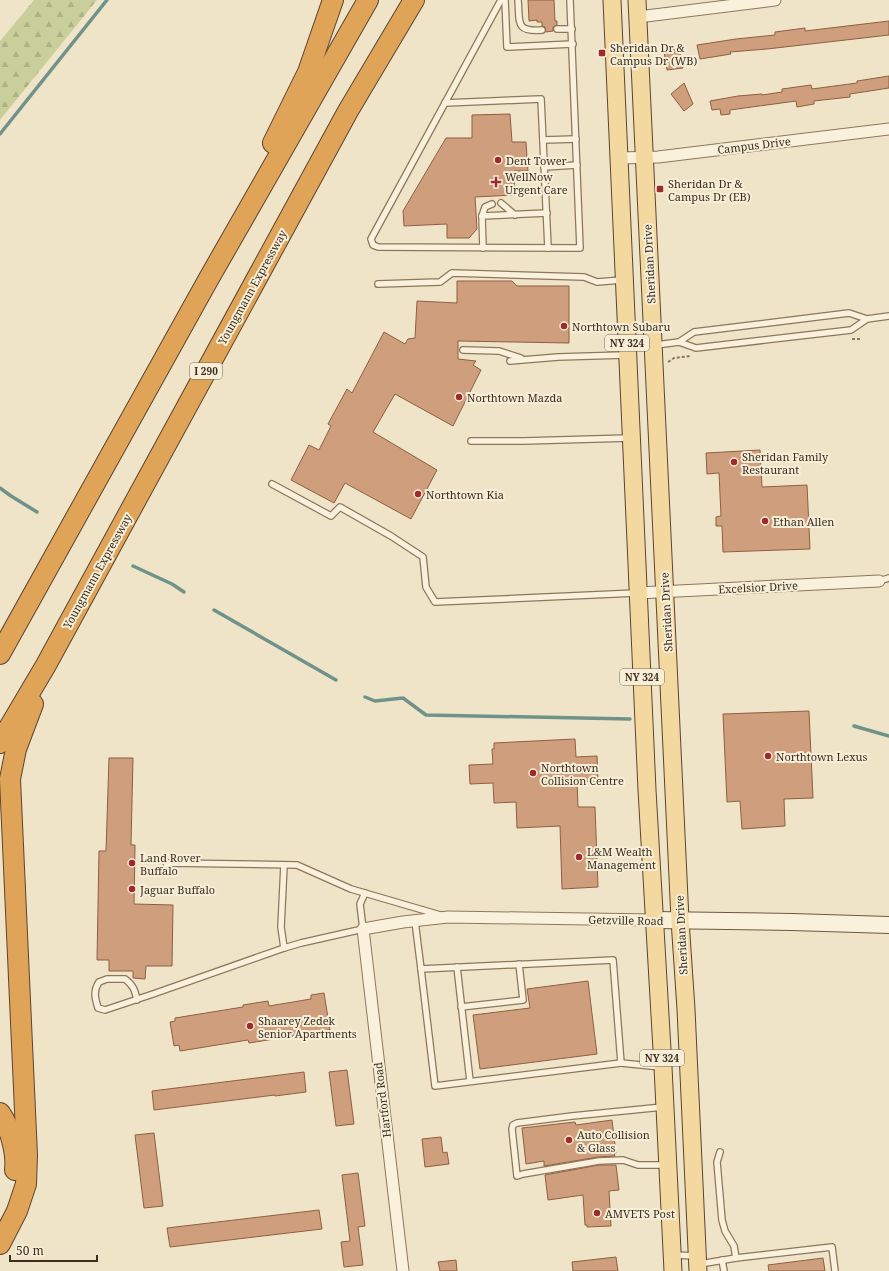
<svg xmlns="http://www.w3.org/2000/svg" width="889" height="1271" font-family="'Noto Serif',serif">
	<defs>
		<pattern id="forest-firs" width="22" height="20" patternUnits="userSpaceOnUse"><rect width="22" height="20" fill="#c9cf9b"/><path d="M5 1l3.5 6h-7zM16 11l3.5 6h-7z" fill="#aeb285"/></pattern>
	</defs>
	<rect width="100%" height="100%" fill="#f0e4c8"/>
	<!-- forest -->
	<path fill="url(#forest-firs)" d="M34 0H97L0 120V41Z"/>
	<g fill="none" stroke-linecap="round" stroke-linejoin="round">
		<!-- stream -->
		<g stroke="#6f938a" stroke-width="3.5">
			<path d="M0 134 107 0"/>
			<path d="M0 488 11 496 37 512"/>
			<path d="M133 566 172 584 184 592"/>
			<path d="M214 610 336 680"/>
			<path d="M365 697 375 701 403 698 426 715 630 719"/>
			<path d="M854 726 889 736"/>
		</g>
	</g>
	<!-- building -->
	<g fill="#cf9f7d" stroke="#8d5f41">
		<path d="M528 0H554L555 21H557V25L553 27V31L546 32 545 27 542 26V22H537V20L529 21Z"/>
		<path d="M889 21V35L767 49 730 52 731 54 700 59 697 45 736 39 775 35V32L805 28V31Z"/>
		<path d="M679 48 683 68 667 70 664 51Z"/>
		<path d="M889 76V88L850 94V97L814 101V104L797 107 796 101 730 110V114L721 115 720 109 712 110 710 101 738 96 762 94V95L782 92V89L811 85 812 89 857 83V81Z"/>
		<path d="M684 83 693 104 684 111 671 94Z"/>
		<path d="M510 114 512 142H526L528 171H514L515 195 475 197 477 229 469 238H447V224L404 226 403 211 446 138H472V115Z"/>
		<path d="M457 281H512L517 286H569V343L458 341V359L476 361 473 365 481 370 453 426 395 394 373 432 437 470 411 519 345 483 334 503 291 480 309 445 319 450 331 426 328 424 347 389 352 393 384 332 405 344 408 339 415 338 417 301 457 303Z"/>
		<path d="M760 450 762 487 807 485 810 549 723 552 722 526H716V517L721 516 719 473 707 474 706 453Z"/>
		<path d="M809 711 813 798 784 799 785 826 742 829 740 801 727 802 723 714Z"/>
		<path d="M575 739 576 757 597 756 598 781 577 782 578 807H595L598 887 562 889 560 826 517 828 516 802 494 803 493 783 470 784 469 765 493 764 492 749H494V743Z"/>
		<path d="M109 758H133L131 845H135L134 904 173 905 172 966H146L145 979 133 978V971H109V960H97L99 851H106Z"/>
		<path d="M588 981 597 1054 480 1069 473 1015 530 1008 527 989Z"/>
		<path d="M324 993 330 1030 299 1034V1035L249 1043 248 1040 180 1051 179 1045 174 1046 170 1022 175 1021V1018L243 1007V1005L268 1001 269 1006 311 999V995Z"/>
		<path d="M347 1070 354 1124 336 1126 329 1072Z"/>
		<path d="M304 1072 306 1092 275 1096V1095L154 1110 152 1091Z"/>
		<path d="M612 1120 616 1153H614L615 1156 598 1157 544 1166V1161L526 1164 522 1128 575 1122 576 1125Z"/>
		<path d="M154 1133 163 1206 144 1208 135 1135Z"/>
		<path d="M441 1137 443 1153 447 1152 449 1164 425 1167 422 1139Z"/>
		<path d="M599 1165H616L619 1190 609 1191 611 1226 587 1227V1225H585L583 1195 548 1200 545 1175Z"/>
		<path d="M358 1173 365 1226 358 1227 363 1265 344 1267 341 1242 350 1241 342 1175Z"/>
		<path d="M319 1210 322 1229 170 1247 167 1228Z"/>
		<path d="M616 1257 618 1271H573L572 1262Z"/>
		<path d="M823 1258 825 1271H769L768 1265Z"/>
		<path d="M456 1260 457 1271H440L438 1262Z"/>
	</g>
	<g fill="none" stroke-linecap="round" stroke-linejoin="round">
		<!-- lane casing -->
		<g stroke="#8d765c" stroke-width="8">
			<g id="lane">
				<path d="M501 0 371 239 373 245 378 247 580 248 570 0"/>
				<path d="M505 0 507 47 573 44"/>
				<path d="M518 0C520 23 515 32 542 30"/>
				<path d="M557 29H572"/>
				<path d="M445 103 541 99 548 248"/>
				<path d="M543 140 576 139"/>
				<path d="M544 167 577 165"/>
				<path d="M501 203 515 215"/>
				<path d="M482 216 485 207 492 204"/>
				<path d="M483 248 482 216 547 213"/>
				<path d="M378 284 440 282 452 273 584 277 597 282 622 280"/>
				<path d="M867 319 849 313 694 332 679 342 696 348 851 330 867 319 889 316"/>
				<path d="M656 345 679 342"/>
				<path d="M463 350 499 351 521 358"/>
				<path d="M510 361 558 357 625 355"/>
				<path d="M471 441H524L629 438"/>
				<path d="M272 484 331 516 340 507 391 536 423 557 426 587 435 602 636 593"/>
				<path d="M879 581 889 578"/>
				<path d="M165 873 167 863 297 865 351 889 440 915"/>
				<path d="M415 921 421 969 613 960 621 1063 661 1067"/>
				<path d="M284 948 281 927 284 865"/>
				<path d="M457 967 470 1081"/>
				<path d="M421 969 435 1086 621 1063"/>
				<path d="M137 1000C135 990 133 985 125 979H107L99 982C93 991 95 998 98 1008L105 1010 153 994 284 948 301 943 363 929 360 904 365 893"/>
				<path d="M461 1007 523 1000 519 964"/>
				<path d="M663 1107 572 1116 517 1123 513 1125 512 1129 517 1176 523 1174 599 1161 623 1160 638 1165H665"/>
				<path d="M720 1152 717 1162 722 1220 725 1231 734 1246 736 1258"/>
				<path d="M674 1255 696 1256"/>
				<path d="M722 1260 724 1271"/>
				<path d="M700 1264 736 1258 832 1247 835 1271"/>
			</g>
		</g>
		<!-- street casing -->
		<g stroke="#8d765c" stroke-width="13">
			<g id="street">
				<path d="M638 17 775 0"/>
				<path d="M619 158 658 157 889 129"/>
				<path d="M638 593 879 581"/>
				<path d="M403 1271 363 929 403 922 448 917 654 920"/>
			</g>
		</g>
		<!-- secondary casing -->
		<g stroke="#6f573f" stroke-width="18">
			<path id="secondary" d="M654 920 792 922 889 925"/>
		</g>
		<!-- primary casing -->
		<g stroke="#5b4430" stroke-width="19">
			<g id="primary">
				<path d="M612 0 647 790 663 1067 673 1271"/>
				<path d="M637 0 680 920 686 1009 698 1271"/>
			</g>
		</g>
		<!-- highway casing -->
		<g stroke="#5b4430" stroke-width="22">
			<g id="highway">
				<path d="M273 143 308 72 333 0"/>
				<path d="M0 654 208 280 368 0"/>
				<path d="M0 743 46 665 348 111 414 0"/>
				<path d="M0 1113C10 1127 17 1153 15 1170"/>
				<path d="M0 1244 17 1211 26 1184 27 1155 10 779 16 749 33 704"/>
			</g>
		</g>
		<!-- path -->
		<g stroke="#8d765c" stroke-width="2" stroke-dasharray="3 2" stroke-linecap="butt">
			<path d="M852 339H861"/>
			<path d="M668 362 674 358 690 356"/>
		</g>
		<!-- lane -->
		<use href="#lane" stroke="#faf1dc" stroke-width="5.5"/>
		<!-- street -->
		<use href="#street" stroke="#faf1dc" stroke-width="11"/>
		<!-- secondary -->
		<use href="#secondary" stroke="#faf1dc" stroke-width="16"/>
		<!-- primary -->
		<use href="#primary" stroke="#f3d9a0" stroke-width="17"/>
		<!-- highway -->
		<use href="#highway" stroke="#e0a458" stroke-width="20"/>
	</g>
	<!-- markers -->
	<g fill="#9e2a2b" stroke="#f7eed8" stroke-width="1.5">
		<rect x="598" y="49" width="8" height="8" rx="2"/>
		<circle cx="498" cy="160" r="4"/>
		<path d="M494 176h4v4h4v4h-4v4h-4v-4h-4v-4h4z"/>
		<rect x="656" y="185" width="8" height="8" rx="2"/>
		<circle cx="564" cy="326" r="4"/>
		<circle cx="459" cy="397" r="4"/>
		<circle cx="734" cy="462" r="4"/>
		<circle cx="418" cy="494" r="4"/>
		<circle cx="765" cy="521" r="4"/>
		<circle cx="768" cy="756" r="4"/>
		<circle cx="533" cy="773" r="4"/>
		<circle cx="579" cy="857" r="4"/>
		<circle cx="132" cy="863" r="4"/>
		<circle cx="132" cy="889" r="4"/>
		<circle cx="250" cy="1026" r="4"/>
		<circle cx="569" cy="1140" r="4"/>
		<circle cx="597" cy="1213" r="4"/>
	</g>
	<g text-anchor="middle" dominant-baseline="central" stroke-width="4" stroke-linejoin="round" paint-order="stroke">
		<!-- shield labels -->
		<g fill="#f7eed8" stroke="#756857" stroke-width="1">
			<rect x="605" y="335" width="44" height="16" rx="3"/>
			<rect x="190" y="363" width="32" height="16" rx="3"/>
			<rect x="620" y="669" width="44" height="16" rx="3"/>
			<rect x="640" y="1050" width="44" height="16" rx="3"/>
		</g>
		<g font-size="10" font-weight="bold" fill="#3d2e20">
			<text x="627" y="343">NY 324</text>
			<text x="206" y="371">I 290</text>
			<text x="642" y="677">NY 324</text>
			<text x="662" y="1058">NY 324</text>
		</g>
		<!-- poi labels -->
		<g font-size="11" fill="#3d2e20" stroke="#f7eed8" text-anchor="start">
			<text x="610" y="47">Sheridan Dr &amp;<tspan x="610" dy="13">Campus Dr (WB)</tspan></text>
			<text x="506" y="160">Dent Tower</text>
			<text x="505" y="176">WellNow<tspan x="505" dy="13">Urgent Care</tspan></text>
			<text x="668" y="183">Sheridan Dr &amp;<tspan x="668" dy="13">Campus Dr (EB)</tspan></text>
			<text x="572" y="326">Northtown Subaru</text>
			<text x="467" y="397">Northtown Mazda</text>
			<text x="742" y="456">Sheridan Family<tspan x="742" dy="13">Restaurant</tspan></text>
			<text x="426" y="494">Northtown Kia</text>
			<text x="773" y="521">Ethan Allen</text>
			<text x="776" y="756">Northtown Lexus</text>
			<text x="541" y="767">Northtown<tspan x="541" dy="13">Collision Centre</tspan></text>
			<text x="587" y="851">L&amp;M Wealth<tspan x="587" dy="13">Management</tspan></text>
			<text x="140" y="857">Land Rover<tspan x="140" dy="13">Buffalo</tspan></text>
			<text x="140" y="889">Jaguar Buffalo</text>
			<text x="258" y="1020">Shaarey Zedek<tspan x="258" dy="13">Senior Apartments</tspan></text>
			<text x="577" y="1134">Auto Collision<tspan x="577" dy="13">&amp; Glass</tspan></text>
			<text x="605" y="1213">AMVETS Post</text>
		</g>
		<!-- street labels -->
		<g font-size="11" fill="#3d2e20" stroke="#f7eed8">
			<text transform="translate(754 145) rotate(-7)">Campus Drive</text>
			<text transform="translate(649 264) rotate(-93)">Sheridan Drive</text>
			<text transform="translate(252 287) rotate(-61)">Youngmann Expressway</text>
			<text transform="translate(97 571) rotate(-61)">Youngmann Expressway</text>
			<text transform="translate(758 587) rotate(-3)">Excelsior Drive</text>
			<text transform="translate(666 612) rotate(-93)">Sheridan Drive</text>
			<text transform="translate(626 920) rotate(1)">Getzville Road</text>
			<text transform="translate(681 935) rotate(-93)">Sheridan Drive</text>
			<text transform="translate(382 1100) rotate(-97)">Hartford Road</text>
		</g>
	</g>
	<!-- scale -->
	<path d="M10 1255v6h87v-6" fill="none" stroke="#3d2e20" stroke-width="2"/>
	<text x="16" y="1255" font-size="12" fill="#3d2e20" stroke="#f7eed8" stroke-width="3" paint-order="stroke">50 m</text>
</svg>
